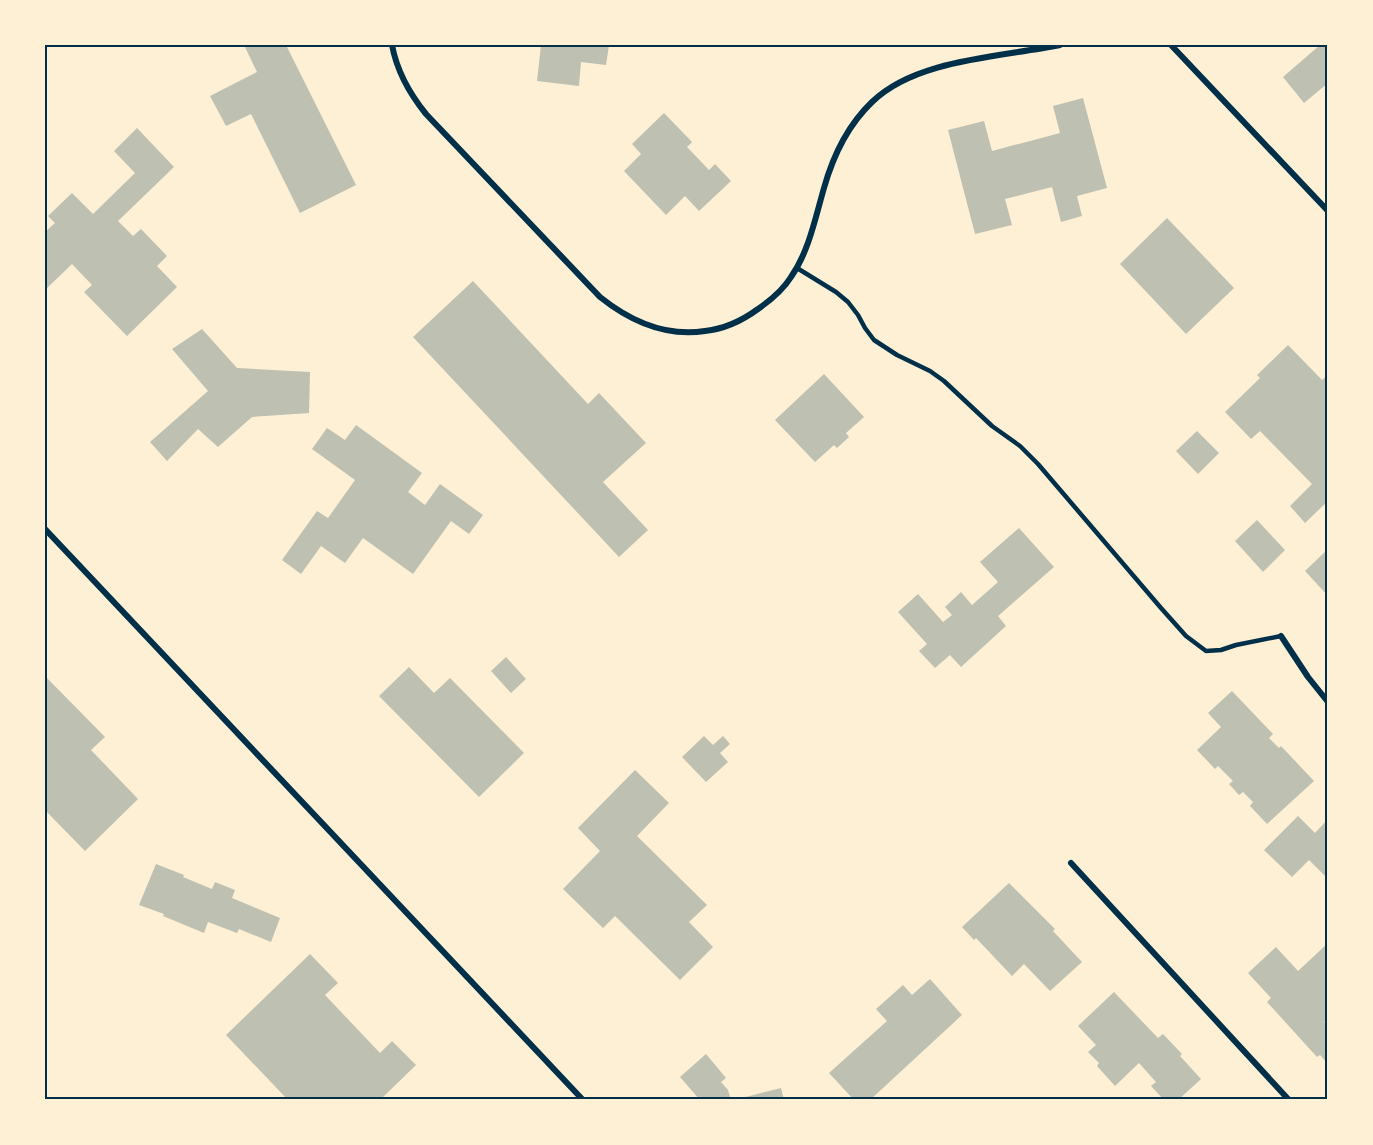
<svg xmlns="http://www.w3.org/2000/svg" width="1373" height="1145" font-family="'Roboto Condensed',sans-serif">
	<rect width="100%" height="100%" fill="#fdf0d5"/>
	<!-- building -->
	<g fill="#bec0b2">
		<path d="M244 45H286L356 185 300 213 251 114 226 126 210 96 257 72Z"/>
		<path d="M541 45H609L606 65 581 62 579 86 537 81Z"/>
		<path d="M1320 45H1328V83L1304 103 1283 77Z"/>
		<path d="M1083 98 1107 188 1077 196 1082 216 1061 222 1052 187 1005 199 1012 225 975 234 948 130 984 121 992 151 1060 133 1053 106Z"/>
		<path d="M664 113 692 142 687 147 709 170 715 164 731 181 699 211 685 196 666 215 624 171 641 154 632 144Z"/>
		<path d="M137 128 174 167 118 221 133 236 141 229 167 256 157 266 177 287 127 336 84 292 92 285 72 264 45 290V232L55 223 48 216 72 193 93 214 135 173 114 151Z"/>
		<path d="M1167 218 1234 288 1186 334 1120 264Z"/>
		<path d="M473 281 588 404 599 393 646 443 603 482 648 530 619 557 413 337Z"/>
		<path d="M202 329 237 368 310 372 309 413 252 417 218 447 198 429 167 461 150 442 208 391 172 349Z"/>
		<path d="M1288 345 1322 380 1328 375V501L1305 523 1290 506 1312 484 1260 431 1251 439 1225 412 1260 378 1257 375Z"/>
		<path d="M824 374 864 417 846 433 849 437 837 448 834 445 815 462 775 420Z"/>
		<path d="M356 425 422 473 408 492 425 505 440 484 483 515 469 534 451 521 413 574 363 538 345 563 321 546 301 574 282 560 317 511 328 518 355 480 312 449 327 428 345 440Z"/>
		<path d="M1197 431 1219 453 1198 474 1176 451Z"/>
		<path d="M1257 520 1285 550 1263 572 1235 541Z"/>
		<path d="M1019 528 1054 567 998 616 1006 626 961 667 950 655 935 668 919 651 927 644 898 612 918 594 943 622 952 615 945 607 961 592 972 605 998 582 980 562Z"/>
		<path d="M1328 549V596L1305 571Z"/>
		<path d="M506 657 526 679 511 693 491 671Z"/>
		<path d="M409 667 434 693 450 678 524 753 479 797 379 696Z"/>
		<path d="M45 676 105 737 91 750 138 799 85 851 45 810Z"/>
		<path d="M1232 691 1273 734 1269 738 1279 748 1281 746 1314 781 1267 824 1250 806 1253 802 1243 792 1239 795 1229 784 1233 781 1218 766 1215 769 1197 750 1221 727 1208 713Z"/>
		<path d="M704 736 713 745 723 736 730 744 720 753 728 762 706 782 682 757Z"/>
		<path d="M635 770 669 803 637 836 707 905 689 922 713 947 680 980 615 916 603 928 563 889 600 851 578 828Z"/>
		<path d="M1298 816 1315 833 1328 819V879L1309 860 1292 877 1264 850Z"/>
		<path d="M156 864 184 875 183 877 212 889 215 882 235 890 232 898 280 918 271 942 239 929 237 933 208 922 204 933 163 916 164 914 139 905Z"/>
		<path d="M1009 883 1055 929 1053 931 1082 962 1050 991 1024 964 1012 976 976 938 974 940 962 927Z"/>
		<path d="M1328 943V1019L1324 1022 1328 1026V1064L1320 1055 1317 1057 1267 1002 1271 998 1248 973 1276 947 1298 971Z"/>
		<path d="M310 954 338 983 325 995 380 1053 392 1041 416 1065 380 1100H288L226 1035Z"/>
		<path d="M930 979 962 1015 870 1100H854L829 1073 887 1021 876 1009 903 985 912 995Z"/>
		<path d="M1114 992 1158 1038 1163 1034 1182 1054 1180 1056 1201 1079 1178 1100H1164L1151 1086 1156 1082 1139 1063 1115 1086 1097 1066 1099 1063 1088 1052 1096 1045 1078 1026Z"/>
		<path d="M706 1054 726 1078 721 1082 728 1090 731 1100H708V1098L706 1100H700L680 1077Z"/>
		<path d="M781 1088 784 1100H738V1099Z"/>
	</g>
	<g fill="none" stroke-linecap="round" stroke-linejoin="round">
		<!-- service -->
		<path stroke="#003049" stroke-width="4.5" d="M797 268 836 292 848 302 858 315 865 328 874 340 897 355 930 371 944 381 992 426 1020 446 1038 464 1161 608 1186 636 1206 651 1221 650 1236 645 1281 636"/>
		<!-- minor -->
		<g stroke="#003049" stroke-width="6">
			<path d="M392 45C397 72 409 93 426 114L600 297C630 321 666 337 705 331 724 329 743 320 758 309 771 300 783 290 791 277 809 251 815 219 824 188 833 156 847 126 872 102 916 59 1001 57 1060 45"/>
			<path d="M1171 45 1328 211"/>
			<path d="M45 529 583 1100"/>
			<path d="M1281 636 1308 677 1328 702"/>
			<path d="M1071 863 1289 1100"/>
		</g>
	</g>
	<!-- border -->
	<rect width="1373" height="1145" fill="none" stroke="#fdf0d5" stroke-width="93"/>
	<rect x="46" y="46" width="1280" height="1052" fill="none" stroke="#003049" stroke-width="2"/>
</svg>
